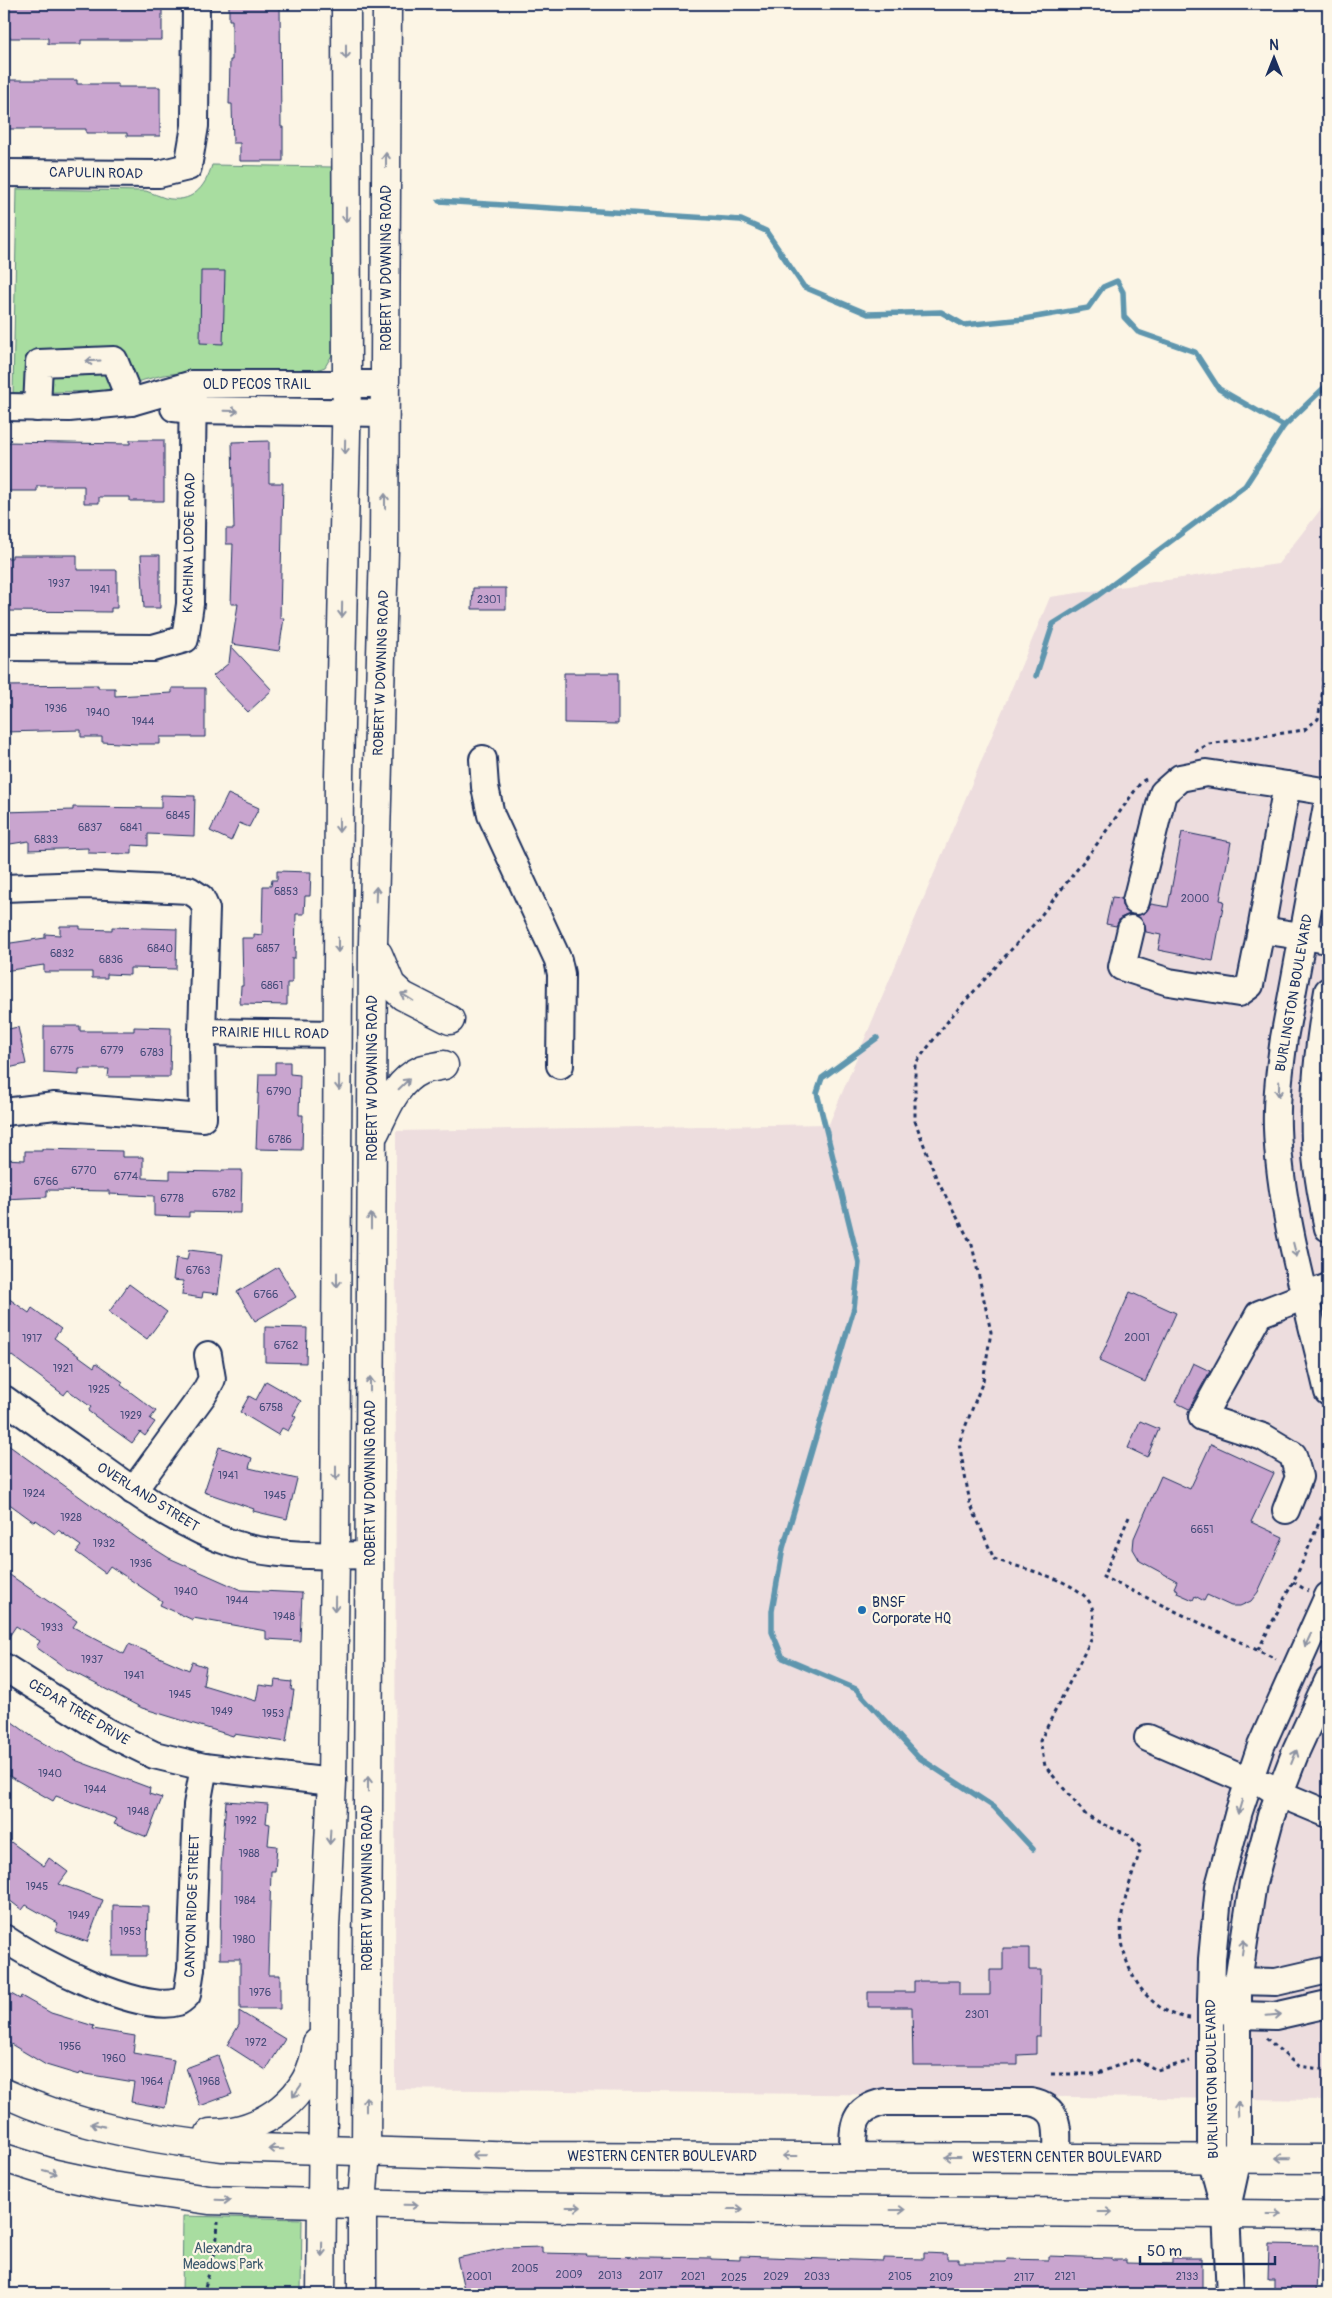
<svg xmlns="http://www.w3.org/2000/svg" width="1332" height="2298" font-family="Pangolin,sans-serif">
	<rect width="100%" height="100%" fill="#fcf5e5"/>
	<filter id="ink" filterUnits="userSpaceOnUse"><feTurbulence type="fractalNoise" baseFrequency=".02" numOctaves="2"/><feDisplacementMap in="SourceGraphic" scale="10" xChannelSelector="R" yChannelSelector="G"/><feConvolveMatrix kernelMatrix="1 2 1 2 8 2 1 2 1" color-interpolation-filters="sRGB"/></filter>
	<g filter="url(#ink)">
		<!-- built -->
		<path fill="#edddde" d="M1328 500V2100L395 2089 396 1131 829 1124 1050 597 1278 564Z"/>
		<!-- green -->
		<g fill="#a8dda0" stroke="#62867f">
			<path d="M212 165 333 167 332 355 325 367 308 373 195 371 163 375 102 391 13 393 17 189 146 191C152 193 159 196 165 198 192 204 205 188 212 165Z"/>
			<path d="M183 2216 302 2219 301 2294H182Z"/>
		</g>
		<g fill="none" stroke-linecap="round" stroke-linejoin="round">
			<!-- stream -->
			<g stroke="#5e96ae" stroke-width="5.5">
				<path d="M439 201 741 220 766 231 804 287 868 314 941 312 964 325 1024 319 1088 308 1103 287 1117 281 1123 292 1124 317 1138 332 1195 352 1219 389 1284 426"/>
				<path d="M1036 676 1053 624 1093 599 1245 486 1284 426 1328 384"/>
				<path d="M877 1038 822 1078 817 1093 859 1263 854 1308 783 1548 772 1611V1632L783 1658 856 1689 918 1757 994 1807 1033 1849"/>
			</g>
		</g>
		<!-- building -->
		<g fill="#c9a5cf" stroke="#1b2f5e">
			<path d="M4 4H162V40H81V44H48V38H4Z"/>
			<path d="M229 4H280L281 127H283V161H240V143H233L232 104H229L230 60H232V20H229Z"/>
			<path d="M5 80H77V84H118V87H160V136H127V133H86V129H5Z"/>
			<path d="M201 271H225L223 344 200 343Z"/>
			<path d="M130 440H164V501H130V497H99V503H84V486H37V491H4V442L130 444Z"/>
			<path d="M269 441V483H283L280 618H284L279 651 232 644 238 604H231L233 544H226V529H234L232 442Z"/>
			<path d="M12 555H77V570H117V608H111V612L4 611V558H12Z"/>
			<path d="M141 555H160V608H144Z"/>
			<path d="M473 588H506V609H472Z"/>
			<path d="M231 646 272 690 248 712 213 676 229 663Z"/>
			<path d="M564 673H618V724L564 723Z"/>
			<path d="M98 685V688H115V696L172 693V688H205V737H160V744H136L102 742V737H81V730L4 732V686Z"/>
			<path d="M228 794 259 808 249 827 239 823 231 841 210 831Z"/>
			<path d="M161 795 195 796 194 836 148 834V846L132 845V854L88 853V848L29 850V841L4 845V812L73 810V807L161 808Z"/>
			<path d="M1182 832 1231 842 1220 900 1224 901 1213 961 1158 950 1161 935 1146 932 1145 924 1137 916 1146 912 1151 904 1168 907Z"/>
			<path d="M277 871 311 872 310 896H305L304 914H296L295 958H292V983H287V1005L240 1004 241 986H243L242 938H254V934L262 935 263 886H271L272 880H277Z"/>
			<path d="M1112 897 1121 898 1122 906 1130 914 1120 918 1116 926 1106 924Z"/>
			<path d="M60 926H80V929L112 930V927L177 929 176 969 130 968V975L107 974V978H92V972H44V965L4 971V944L45 938V934L60 935Z"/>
			<path d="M44 1026H80V1031H134V1027L171 1028 170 1077H108L109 1069H79V1075L44 1073Z"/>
			<path d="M18 1027 26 1064 4 1069V1030Z"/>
			<path d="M275 1062H290V1074L300 1075 299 1115H303L302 1150 256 1149 259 1074H275Z"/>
			<path d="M42 1149 122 1151V1157H143V1178L170 1179V1171L222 1172V1170H242L241 1213 189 1212V1217L154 1216V1196L109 1194V1191L47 1190V1197L4 1199V1159L25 1160V1151H42Z"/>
			<path d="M189 1250 223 1254 218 1294 203 1292 202 1298 182 1295 183 1281 173 1280 176 1258 187 1260Z"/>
			<path d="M278 1267 296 1297 255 1321 237 1292Z"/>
			<path d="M129 1284 167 1312 147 1339 109 1312Z"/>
			<path d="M1130 1292 1176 1313 1145 1382 1099 1361Z"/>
			<path d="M4 1295 29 1313 32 1308 61 1329 54 1338 94 1367 96 1363 123 1382 121 1385 156 1411 150 1419 155 1422 145 1436 140 1432 132 1443 88 1411 91 1407 68 1390 64 1395 4 1350Z"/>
			<path d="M265 1327 307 1328 306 1363 265 1362Z"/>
			<path d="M1193 1363 1210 1371 1189 1409 1175 1402Z"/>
			<path d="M266 1381 301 1401 293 1415 296 1417 288 1431 282 1428 278 1435 240 1412 249 1396 256 1400Z"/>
			<path d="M1140 1421 1159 1429 1147 1457 1128 1448Z"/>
			<path d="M4 1442 137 1538 169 1558 241 1590 302 1593 300 1641 266 1639V1631L193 1618V1620L160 1605 162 1601 110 1566 105 1573 76 1552 81 1546 58 1530 55 1534 36 1520 34 1522 4 1500Z"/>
			<path d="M1211 1444 1274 1473 1251 1522 1283 1537 1258 1592 1251 1601 1240 1606H1231L1207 1595 1204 1601 1195 1596 1193 1600 1177 1593 1178 1590 1174 1588 1177 1581 1140 1561 1133 1549 1134 1538 1161 1476 1190 1489Z"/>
			<path d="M219 1447 252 1458 249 1468 297 1479 287 1519 253 1511 254 1509 204 1492Z"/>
			<path d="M4 1571 77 1621 73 1627 124 1654 129 1644 189 1670 192 1662 206 1667 203 1685 256 1701 259 1685 274 1687 275 1680 292 1682 291 1690H294L286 1742 234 1734 233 1736 142 1708 67 1669 36 1647 40 1641 16 1626 4 1644Z"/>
			<path d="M4 1716 34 1738 61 1753 62 1752 75 1760 150 1788 149 1794 162 1798 147 1837 114 1824 117 1819 56 1796 53 1801 4 1773Z"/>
			<path d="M226 1801 268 1804 266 1823 270 1824 268 1845 277 1846 275 1871H271L268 1975H280V2009H240V1959H220L221 1866Z"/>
			<path d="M4 1837 44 1866 49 1858 68 1872 59 1884 103 1900 87 1942 55 1931 58 1923 26 1905 22 1910 4 1896Z"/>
			<path d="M113 1905 148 1906 147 1956H113Z"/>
			<path d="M1003 1948H1029V1970H1041L1040 2036H1036V2054L1018 2055V2065H913L912 2007H868V1992H914V1981H959V1995H990V1970H1003Z"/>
			<path d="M4 1990 20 1999 21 1996 51 2013 94 2026 93 2029 135 2036 133 2053 174 2060 165 2108 131 2102 134 2082 80 2073 79 2075 46 2065 4 2040Z"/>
			<path d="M239 2011 285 2039 266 2070 227 2045 239 2025Z"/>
			<path d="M218 2056 232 2094 200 2106 186 2068Z"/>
			<path d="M1269 2244 1318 2245 1316 2294H1274V2279H1268Z"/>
			<path d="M542 2247V2253L587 2254 586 2256 711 2258V2259L740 2260V2256L883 2261V2258L924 2259V2253L947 2254V2259H959V2262H1006L1007 2259 1048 2260V2256L1112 2258V2260H1126V2263L1172 2264V2258H1202V2294H465L457 2258 506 2248Z"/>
		</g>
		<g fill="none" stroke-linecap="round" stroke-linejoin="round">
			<!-- minor casing -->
			<g stroke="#1b2f5e" stroke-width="30">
				<g id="minor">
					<path d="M4 173 159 174 188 167 195 126 196 4"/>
					<path d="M4 407 69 408 131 402 193 384H385"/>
					<path d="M37 408 39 363 114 360 131 402"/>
					<path d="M174 408 191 410 385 413"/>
					<path d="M4 647 153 648 185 639 190 604 193 384"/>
					<path d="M483 759 485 787 491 815 558 960 561 974 560 1065"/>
					<path d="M1328 792 1287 785 1261 930 1328 940"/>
					<path d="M1328 800 1284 1038C1280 1068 1276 1098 1277 1128 1280 1214 1309 1308 1328 1392"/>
					<path d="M4 888 86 885 189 890 201 898 206 909 202 1032 203 1118 55 1106 4 1112"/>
					<path d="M1136 901 1163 793 1180 778 1206 773 1287 785"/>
					<path d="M1131 929 1122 967 1169 982 1239 993 1250 985 1261 930"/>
					<path d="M1328 991C1319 1041 1313 1090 1315 1141 1316 1170 1322 1200 1328 1228"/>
					<path d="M202 1032 338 1034"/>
					<path d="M4 1399C37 1423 70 1446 103 1469 143 1498 186 1529 234 1544 274 1557 327 1556 370 1555"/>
					<path d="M133 1491 205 1392 212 1379 208 1355"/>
					<path d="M1286 1510 1299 1477 1293 1455 1263 1437 1202 1417 1259 1314 1328 1287"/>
					<path d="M4 1667 107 1732 154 1755 204 1767 332 1782"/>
					<path d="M1148 1738 1248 1781"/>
					<path d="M1266 1785 1280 1794 1328 1814"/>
					<path d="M4 1938C37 1961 139 2014 178 2002 181 2001 185 1997 187 1995L191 1969 197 1805 204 1767"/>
					<path d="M1328 1970 1276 1982 1238 1981 1211 2003 1238 2015 1275 2016 1328 2004"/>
					<path d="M853 2156C853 2126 852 2108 885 2102H1031C1062 2108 1057 2131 1057 2157"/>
					<path d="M1227 2208 1238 2158V1981L1253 1883 1271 1816 1296 1751 1328 1681"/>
					<path d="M1230 2294 1226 2213 1211 2158V2003L1212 1959 1219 1886 1239 1811 1261 1746 1328 1596"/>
				</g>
			</g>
			<!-- major casing -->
			<g stroke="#1b2f5e" stroke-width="31">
				<g id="major">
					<path d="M378 954 391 985 403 996 450 1020"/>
					<path d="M375 1132C386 1110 396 1081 421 1070 428 1067 437 1067 444 1065"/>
					<path d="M4 2093C73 2125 148 2139 223 2147L527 2156 1328 2159"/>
					<path d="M210 2133C262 2133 312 2098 317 2043"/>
					<path d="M4 2158 55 2174 111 2186 209 2200 462 2207 1328 2215"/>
					<path d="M321 2294 325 1927 332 1782 335 1555 339 776 347 384 346 4"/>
					<path d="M362 2294V2204L366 2152 373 943 384 549 387 4"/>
				</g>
			</g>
			<!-- path -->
			<g stroke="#1b2f5e" stroke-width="3" stroke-dasharray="4 4" stroke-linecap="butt">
				<path d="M1195 752 1209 744 1304 730 1318 719 1322 697 1326 629 1328 626"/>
				<path d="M1146 779 1141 782 1097 844 1035 923 951 1017 915 1064V1121L937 1180 972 1245 991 1332 983 1381 959 1443 970 1503 994 1559C1019 1568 1080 1580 1091 1605 1096 1615 1093 1629 1091 1640L1040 1741 1045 1766 1085 1814 1104 1825 1129 1835 1141 1848C1134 1870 1126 1892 1122 1915 1116 1958 1142 2013 1190 2018"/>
				<path d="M1129 1517 1103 1577 1276 1659"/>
				<path d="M1293 1582 1308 1591"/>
				<path d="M1258 1650 1300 1568 1323 1513H1328"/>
				<path d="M1266 2038 1298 2066 1328 2070"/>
				<path d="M1051 2074H1096L1135 2059 1157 2070 1190 2061"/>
				<path d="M203 2294 216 2249 218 2222"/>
			</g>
			<!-- minor -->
			<use href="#minor" stroke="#fcf5e5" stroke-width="26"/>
			<!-- major -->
			<use href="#major" stroke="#fcf5e5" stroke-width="28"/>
		</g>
		<!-- one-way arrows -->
		<defs><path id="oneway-shaft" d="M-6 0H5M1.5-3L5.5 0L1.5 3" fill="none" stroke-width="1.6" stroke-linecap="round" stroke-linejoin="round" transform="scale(1.25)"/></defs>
		<g stroke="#8c92a2">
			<use href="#oneway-shaft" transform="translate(346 52) rotate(90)"/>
			<use href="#oneway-shaft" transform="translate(386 160) rotate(-90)"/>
			<use href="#oneway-shaft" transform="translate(346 215) rotate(90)"/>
			<use href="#oneway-shaft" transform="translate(93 361) rotate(177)"/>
			<use href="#oneway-shaft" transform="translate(231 411) rotate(1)"/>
			<use href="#oneway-shaft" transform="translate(345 447) rotate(91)"/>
			<use href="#oneway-shaft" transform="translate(385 501) rotate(-90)"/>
			<use href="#oneway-shaft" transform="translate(342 610) rotate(91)"/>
			<use href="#oneway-shaft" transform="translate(339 825) rotate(90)"/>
			<use href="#oneway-shaft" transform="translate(376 894) rotate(-88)"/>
			<use href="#oneway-shaft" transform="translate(338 945) rotate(90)"/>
			<use href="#oneway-shaft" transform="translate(407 997) rotate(-148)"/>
			<use href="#oneway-shaft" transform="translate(339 1083) rotate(90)"/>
			<use href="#oneway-shaft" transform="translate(404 1084) rotate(-44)"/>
			<use href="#oneway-shaft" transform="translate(1279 1089) rotate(92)"/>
			<use href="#oneway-shaft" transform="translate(371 1221) rotate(-90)"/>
			<use href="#oneway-shaft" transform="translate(1295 1250) rotate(76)"/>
			<use href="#oneway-shaft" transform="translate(337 1280) rotate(90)"/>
			<use href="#oneway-shaft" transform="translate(370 1384) rotate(-90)"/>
			<use href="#oneway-shaft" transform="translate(336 1473) rotate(90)"/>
			<use href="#oneway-shaft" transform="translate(335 1604) rotate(91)"/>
			<use href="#oneway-shaft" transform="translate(1308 1640) rotate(115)"/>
			<use href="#oneway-shaft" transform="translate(1294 1757) rotate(-68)"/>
			<use href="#oneway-shaft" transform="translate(368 1784) rotate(-90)"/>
			<use href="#oneway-shaft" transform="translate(1240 1807) rotate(107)"/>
			<use href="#oneway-shaft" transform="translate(330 1837) rotate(93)"/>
			<use href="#oneway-shaft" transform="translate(1243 1947) rotate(-82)"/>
			<use href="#oneway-shaft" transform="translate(1274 2015) rotate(-5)"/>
			<use href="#oneway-shaft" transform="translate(297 2091) rotate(125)"/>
			<use href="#oneway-shaft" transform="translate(366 2104) rotate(-90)"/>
			<use href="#oneway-shaft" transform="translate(1238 2109) rotate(-92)"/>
			<use href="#oneway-shaft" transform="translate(98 2125) rotate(-167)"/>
			<use href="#oneway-shaft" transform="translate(276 2149) rotate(-178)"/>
			<use href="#oneway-shaft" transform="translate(479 2155) rotate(-179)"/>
			<use href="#oneway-shaft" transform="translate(790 2156) rotate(180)"/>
			<use href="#oneway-shaft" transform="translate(952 2157) rotate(-180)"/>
			<use href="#oneway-shaft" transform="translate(1283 2158) rotate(-179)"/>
			<use href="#oneway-shaft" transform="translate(50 2172) rotate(16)"/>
			<use href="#oneway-shaft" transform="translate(223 2200) rotate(2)"/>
			<use href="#oneway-shaft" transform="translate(411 2205) rotate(1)"/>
			<use href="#oneway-shaft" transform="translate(574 2207)"/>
			<use href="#oneway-shaft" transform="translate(736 2209)"/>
			<use href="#oneway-shaft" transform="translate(898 2210)"/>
			<use href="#oneway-shaft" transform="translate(1105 2212)"/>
			<use href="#oneway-shaft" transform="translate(1274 2214)"/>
			<use href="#oneway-shaft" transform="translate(322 2249) rotate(91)"/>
		</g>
	</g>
	<!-- markers -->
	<circle fill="#1f6fb2" stroke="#fcf5e5" stroke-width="2" cx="862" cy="1610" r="5"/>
	<g text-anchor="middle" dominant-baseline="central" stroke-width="4.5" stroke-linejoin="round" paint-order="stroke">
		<!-- number labels -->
		<g font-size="11" fill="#464c7a">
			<text x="59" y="583">1937</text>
			<text x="100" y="589">1941</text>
			<text x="489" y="599">2301</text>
			<text x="56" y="708">1936</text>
			<text x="98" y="712">1940</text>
			<text x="143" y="721">1944</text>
			<text x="178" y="815">6845</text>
			<text x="90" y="827">6837</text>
			<text x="131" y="827">6841</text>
			<text x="46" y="839">6833</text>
			<text x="286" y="891">6853</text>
			<text x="1195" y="898">2000</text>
			<text x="160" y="948">6840</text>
			<text x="268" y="948">6857</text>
			<text x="62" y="953">6832</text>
			<text x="111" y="959">6836</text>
			<text x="272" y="985">6861</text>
			<text x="62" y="1050">6775</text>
			<text x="112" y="1050">6779</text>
			<text x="152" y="1052">6783</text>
			<text x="279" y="1091">6790</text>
			<text x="280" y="1139">6786</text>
			<text x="84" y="1170">6770</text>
			<text x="126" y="1176">6774</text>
			<text x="46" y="1181">6766</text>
			<text x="224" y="1193">6782</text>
			<text x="172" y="1198">6778</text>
			<text x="198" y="1270">6763</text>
			<text x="266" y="1294">6766</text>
			<text x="1137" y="1337">2001</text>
			<text x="32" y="1338">1917</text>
			<text x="286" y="1345">6762</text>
			<text x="63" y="1368">1921</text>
			<text x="99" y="1389">1925</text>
			<text x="271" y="1407">6758</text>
			<text x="131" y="1415">1929</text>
			<text x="228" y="1475">1941</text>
			<text x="34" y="1493">1924</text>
			<text x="275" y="1495">1945</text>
			<text x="71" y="1517">1928</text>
			<text x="1202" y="1529">6651</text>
			<text x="104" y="1543">1932</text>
			<text x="141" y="1563">1936</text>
			<text x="186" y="1591">1940</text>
			<text x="237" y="1600">1944</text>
			<text x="284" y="1616">1948</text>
			<text x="52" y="1627">1933</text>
			<text x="92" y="1659">1937</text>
			<text x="134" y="1675">1941</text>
			<text x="180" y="1694">1945</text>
			<text x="222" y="1711">1949</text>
			<text x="273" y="1713">1953</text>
			<text x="50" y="1773">1940</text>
			<text x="95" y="1789">1944</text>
			<text x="138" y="1811">1948</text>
			<text x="246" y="1820">1992</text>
			<text x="249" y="1853">1988</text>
			<text x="37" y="1886">1945</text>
			<text x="245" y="1900">1984</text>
			<text x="79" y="1915">1949</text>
			<text x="130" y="1931">1953</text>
			<text x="244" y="1939">1980</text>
			<text x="260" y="1992">1976</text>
			<text x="977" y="2014">2301</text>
			<text x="256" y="2042">1972</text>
			<text x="70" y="2046">1956</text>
			<text x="114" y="2058">1960</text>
			<text x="152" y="2081">1964</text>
			<text x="209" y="2081">1968</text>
			<text x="525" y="2268">2005</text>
			<text x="569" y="2274">2009</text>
			<text x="610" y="2275">2013</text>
			<text x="651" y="2275">2017</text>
			<text x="479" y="2276">2001</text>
			<text x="693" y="2276">2021</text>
			<text x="776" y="2276">2029</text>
			<text x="817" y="2276">2033</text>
			<text x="900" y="2276">2105</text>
			<text x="1065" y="2276">2121</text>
			<text x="1187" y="2276">2133</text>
			<text x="734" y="2277">2025</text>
			<text x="941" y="2277">2109</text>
			<text x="1024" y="2277">2117</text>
		</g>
		<!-- street labels -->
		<g font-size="14" fill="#1b2f5e" stroke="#fcf5e5">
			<text transform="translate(96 173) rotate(1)">CAPULIN ROAD</text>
			<text transform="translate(386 268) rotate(-90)">ROBERT W DOWNING ROAD</text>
			<text x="257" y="384">OLD PECOS TRAIL</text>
			<text transform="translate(189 543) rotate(-89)">KACHINA LODGE ROAD</text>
			<text transform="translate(381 673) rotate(-88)">ROBERT W DOWNING ROAD</text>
			<text transform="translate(1294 993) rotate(-80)">BURLINGTON BOULEVARD</text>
			<text transform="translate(270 1033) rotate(1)">PRAIRIE HILL ROAD</text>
			<text transform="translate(372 1078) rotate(-90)">ROBERT W DOWNING ROAD</text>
			<text transform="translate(370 1483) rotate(-90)">ROBERT W DOWNING ROAD</text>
			<text transform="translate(148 1497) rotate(32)">OVERLAND STREET</text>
			<text transform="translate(79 1712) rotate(31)">CEDAR TREE DRIVE</text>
			<text transform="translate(367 1888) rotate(-90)">ROBERT W DOWNING ROAD</text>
			<text transform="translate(192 1906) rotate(-88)">CANYON RIDGE STREET</text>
			<text transform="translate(1212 2079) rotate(-91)">BURLINGTON BOULEVARD</text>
			<text x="662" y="2156">WESTERN CENTER BOULEVARD</text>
			<text x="1067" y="2157">WESTERN CENTER BOULEVARD</text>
		</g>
		<!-- poi labels -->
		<g font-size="14" fill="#1b2f5e" stroke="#fcf5e5" text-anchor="start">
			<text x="872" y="1602">BNSF<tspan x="872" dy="16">Corporate HQ</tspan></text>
		</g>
		<!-- park labels -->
		<g font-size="14" fill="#3e5a6e" stroke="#fcf5e5">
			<text x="223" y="2248">Alexandra<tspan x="223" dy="16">Meadows Park</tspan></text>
		</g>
	</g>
	<!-- margin -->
	<rect width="1332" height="2298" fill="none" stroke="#fcf5e5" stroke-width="20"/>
	<rect x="10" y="10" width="1312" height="2278" fill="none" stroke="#1b2f5e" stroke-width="2" filter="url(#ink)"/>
	<!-- north arrow -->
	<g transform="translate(1274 58)" stroke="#fcf5e5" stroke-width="4" paint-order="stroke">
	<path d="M0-4L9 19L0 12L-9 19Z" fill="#1b2f5e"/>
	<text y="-8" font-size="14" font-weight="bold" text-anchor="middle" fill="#1b2f5e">N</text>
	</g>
	<!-- scale -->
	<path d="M1140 2256v8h135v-8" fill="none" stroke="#1b2f5e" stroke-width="2.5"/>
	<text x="1147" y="2256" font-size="15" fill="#1b2f5e" stroke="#fcf5e5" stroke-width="4" paint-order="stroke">50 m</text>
</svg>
